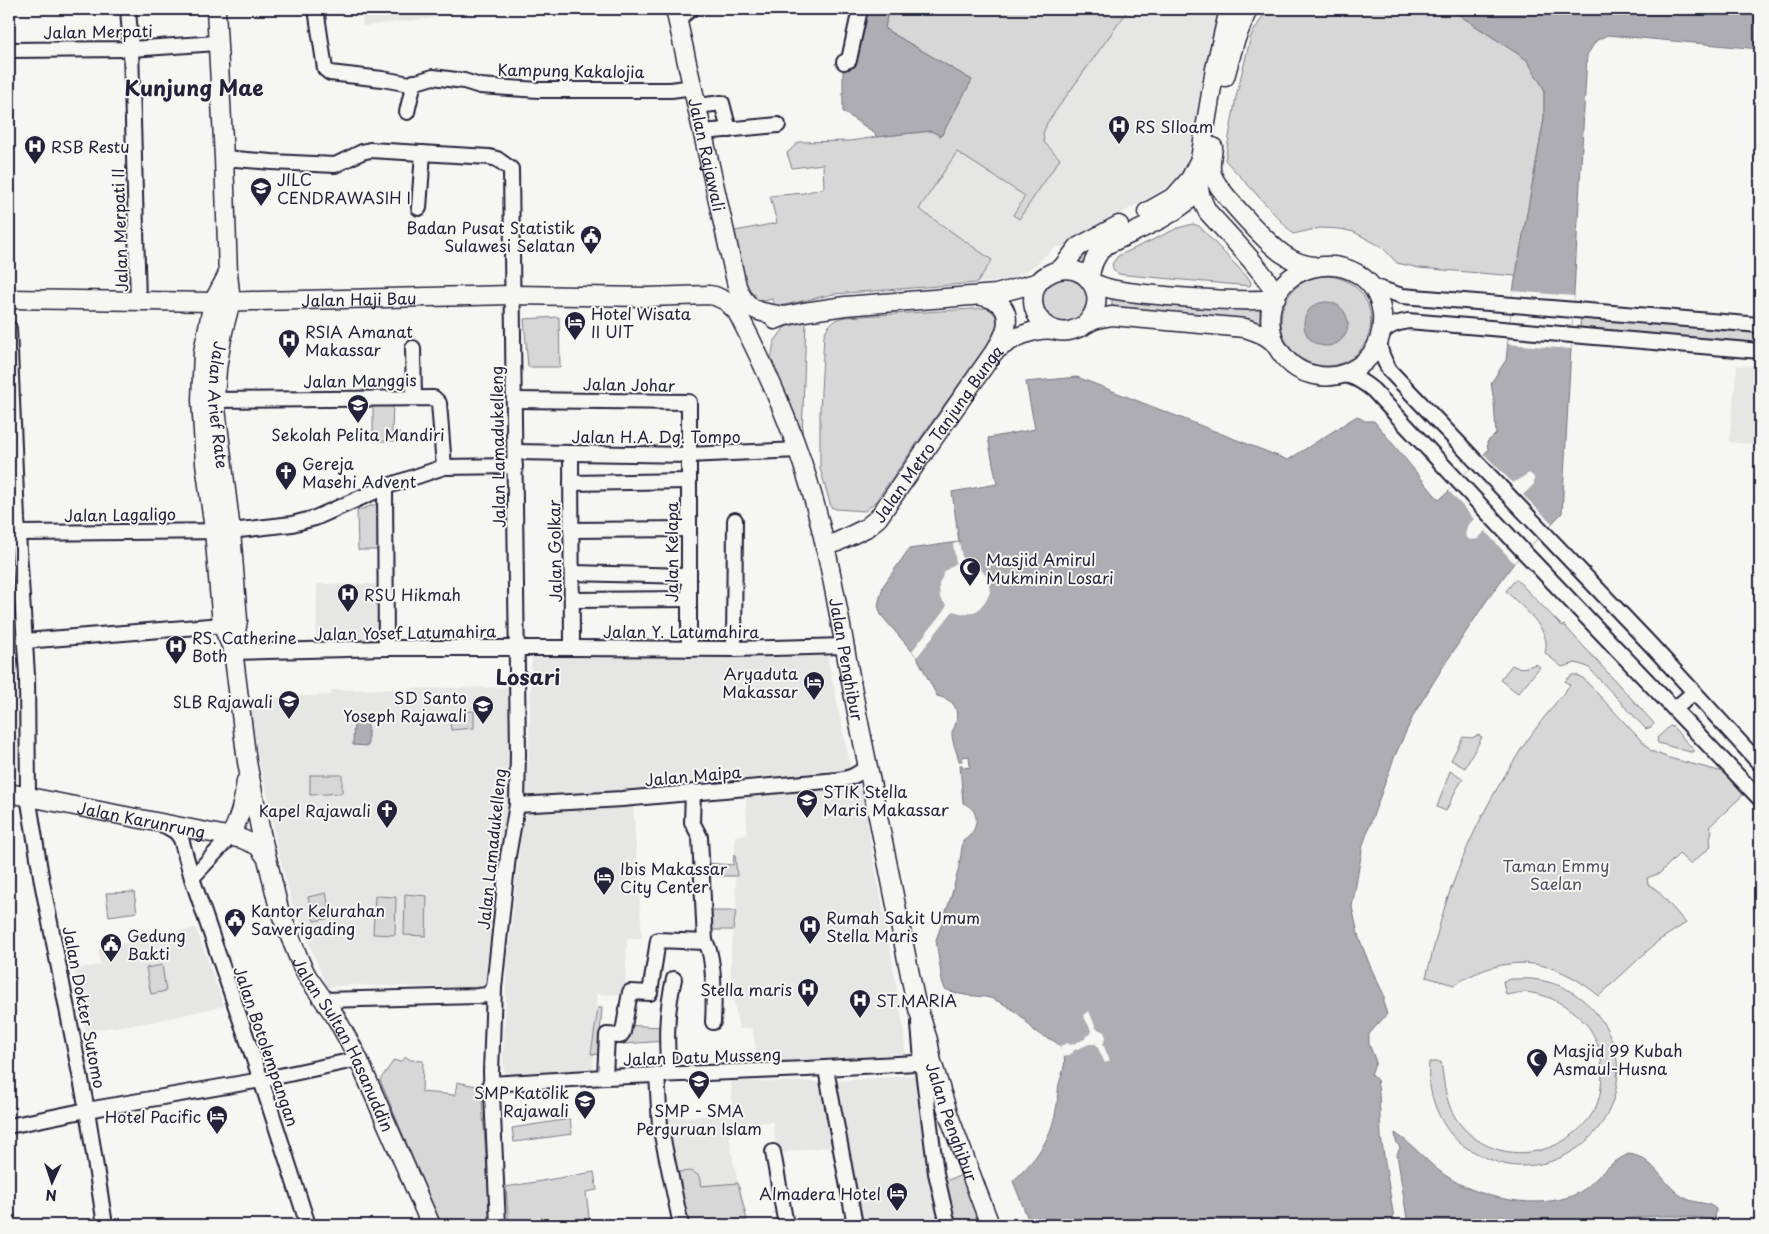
<svg xmlns="http://www.w3.org/2000/svg" width="1769" height="1234" font-family="'Playpen Sans',sans-serif">
	<rect width="100%" height="100%" fill="#f6f6f2"/>
	<filter id="ink" filterUnits="userSpaceOnUse"><feTurbulence type="fractalNoise" baseFrequency=".02" numOctaves="2"/><feDisplacementMap in="SourceGraphic" scale="10" xChannelSelector="R" yChannelSelector="G"/><feConvolveMatrix kernelMatrix="1 2 1 2 8 2 1 2 1" color-interpolation-filters="sRGB"/></filter>
	<g filter="url(#ink)">
		<!-- built -->
		<g fill="#e6e6e4">
			<path d="M361 9H435L436 18 363 26Z"/>
			<path d="M1129 9H1221L1199 100 1193 139 1187 163 1181 174 1169 185 1146 200 1080 235 1064 248 1056 246 1035 265 1013 278 993 282 977 283 992 260 918 209 957 151 1025 196 1013 215 1019 219 1048 147 1044 142 1043 134 1047 123Z"/>
			<path d="M1737 365 1760 367V445L1729 442Z"/>
			<path d="M317 584H380L381 643 316 642Z"/>
			<path d="M826 650 852 774 532 798 527 794 532 652Z"/>
			<path d="M511 687 512 779 492 913 488 990 441 987 349 985 327 987 292 903 275 838 271 810 258 757 250 708 251 698 331 695 332 690Z"/>
			<path d="M862 788 872 852 885 918 903 1025 906 1058 759 1065 752 1028 739 1029 731 987V949L736 911 735 836 747 834 746 796 754 794Z"/>
			<path d="M633 803 642 938H627L625 995 597 994 593 1074 505 1077 503 1060 507 967 522 823 532 809Z"/>
			<path d="M196 928 224 1006 146 1023 85 1031 74 969 100 965 98 949Z"/>
			<path d="M916 1075 944 1225H862L838 1081Z"/>
			<path d="M731 1081 824 1082 834 1146 777 1153 773 1122 729 1123 731 1150 747 1225H685L663 1118 732 1114Z"/>
		</g>
		<!-- green -->
		<g fill="#d7d7d7" stroke="#7c7c89">
			<path d="M888 9H1129L1047 123 1043 134 1044 142 1060 159 1019 219 1013 215 1025 196 957 152 919 209 992 260 977 283 834 294 775 307 772 299 755 303V294L745 297 735 231 777 223 770 196 804 193 824 188 823 164 792 168 787 153 799 142 850 141 884 136 931 131 941 136 972 80 885 29Z"/>
			<path d="M1267 9H1450L1527 60 1544 89V119L1516 276 1419 268 1397 263 1382 247 1354 232 1340 229 1320 228 1293 234 1225 160 1236 97 1251 36Z"/>
			<path d="M1193 224 1199 226 1250 280 1251 284 1250 286 1127 275 1119 274 1114 271 1112 264 1118 256 1178 228Z"/>
			<circle cx="1326" cy="321" r="45"/>
			<circle cx="1065" cy="301" r="23"/>
			<path d="M1112 296 1246 310 1260 309V325L1112 309Z"/>
			<path d="M987 308C997 313 998 321 996 332L875 502 865 511 836 509 831 507 820 468V412L824 335C828 324 835 318 846 317Z"/>
			<path d="M1581 315 1760 332V344L1580 327Z"/>
			<path d="M559 317 560 367H528L524 319Z"/>
			<path d="M806 322 802 438 771 359 774 342 785 327Z"/>
			<path d="M373 402H393L392 432H399V441H373Z"/>
			<path d="M379 503 382 550H358L357 511Z"/>
			<path d="M1516 579 1562 626 1564 625 1652 721 1654 724 1651 727 1646 729 1644 727 1588 667 1576 663 1562 667 1545 653C1553 629 1520 606 1506 591Z"/>
			<path d="M1536 664 1540 667 1518 693 1500 680 1512 665C1520 670 1528 667 1536 664Z"/>
			<path d="M1572 675H1576L1583 678 1651 751 1669 758 1723 772 1743 795 1709 827 1712 830 1710 839 1711 847 1690 864 1679 854 1660 873 1647 878 1648 884 1657 890 1686 923 1658 941 1599 996C1552 956 1505 953 1454 985L1426 977C1435 944 1442 910 1455 878 1470 837 1491 796 1515 759 1531 733 1551 709 1570 685L1565 681Z"/>
			<path d="M474 711V728L451 730 449 713Z"/>
			<path d="M1670 726 1673 727 1694 750V752H1690L1658 743 1657 738Z"/>
			<path d="M1478 735 1482 737 1465 768 1451 760 1463 737 1472 738Z"/>
			<path d="M1450 771 1463 779 1456 790 1446 811 1437 807Z"/>
			<path d="M310 775H342V793L310 795Z"/>
			<path d="M734 854H735L737 876H706L705 863 733 865Z"/>
			<path d="M134 892 137 912 109 916 106 893Z"/>
			<path d="M326 893 331 918 314 921 308 897Z"/>
			<path d="M405 894 427 896 426 936 404 935Z"/>
			<path d="M375 896 396 897 395 935 373 934Z"/>
			<path d="M706 911H736L733 930H709Z"/>
			<path d="M162 965 166 991 151 994 146 968Z"/>
			<path d="M1512 979C1520 979 1530 978 1538 980 1561 983 1582 996 1596 1013 1648 1077 1600 1166 1520 1166 1501 1166 1483 1157 1467 1148 1440 1132 1426 1091 1429 1062H1441C1444 1081 1445 1101 1455 1117 1487 1167 1557 1162 1590 1117 1602 1101 1603 1078 1601 1059 1599 1045 1593 1029 1581 1019 1567 1006 1552 996 1532 993 1524 991 1514 994 1506 995L1503 981Z"/>
			<path d="M598 1008H602L600 1033H620L622 1025 663 1027 666 1041 608 1045 602 1055 591 1054Z"/>
			<path d="M406 1057 411 1060 423 1061 422 1092 455 1095 457 1082 481 1087 491 1225H441L380 1080 394 1060 400 1062Z"/>
			<path d="M570 1119 572 1134 514 1142 512 1128Z"/>
			<path d="M692 1171 699 1176 701 1186 738 1183 747 1220 713 1225H688L676 1172Z"/>
			<path d="M594 1172 597 1190 586 1192 590 1225H509L506 1187Z"/>
			<path d="M963 1175 981 1221 965 1225H954L941 1182Z"/>
		</g>
		<!-- water -->
		<g fill="#adadb3" stroke="#757583">
			<path d="M863 9H888L885 29 972 80 941 136 931 131 876 137 875 133 843 112V67Z"/>
			<path d="M1450 9H1759L1757 14 1760 15V49L1607 35 1596 41 1587 55 1562 513 1514 563 1485 603 1441 670 1414 714 1394 758 1373 816 1363 845 1352 907 1359 938 1371 968 1384 995V1005L1387 1014 1369 1034V1044L1376 1062 1371 1074 1377 1080 1379 1093 1381 1137 1395 1225H1033L1030 1224 1013 1181C1041 1155 1056 1132 1058 1092 1058 1079 1067 1069 1064 1055 1059 1038 1048 1041 1036 1032 1031 1028 1027 1022 1023 1018 1014 1010 1002 1002 990 998 980 995 970 997 960 994 955 993 950 991 945 989L942 981 936 940 951 897 959 867 963 841C978 832 983 811 963 803L960 765H962L963 768 970 767 969 756 962 757V761H959C958 755 951 739 952 733 952 731 954 728 955 726 960 708 954 700 937 696L917 657 881 615 878 605 883 586 909 549 959 542 952 492 997 484 988 438 1035 429 1026 382 1077 377 1288 460 1357 416 1365 421H1374L1439 500 1449 491 1488 450 1487 442 1496 434 1494 402 1491 383 1506 360 1514 285 1544 119V89L1527 60Z"/>
			<circle cx="1326" cy="324" r="22"/>
			<path d="M354 720H368V746L353 745Z"/>
			<path d="M1395 1133C1416 1146 1430 1167 1451 1179 1483 1199 1538 1210 1574 1195 1589 1189 1599 1174 1612 1164 1617 1160 1623 1157 1628 1154 1650 1156 1659 1176 1674 1190 1677 1193 1682 1197 1687 1199 1697 1204 1707 1201 1716 1209L1715 1220C1678 1214 1639 1214 1603 1225H1408L1397 1154 1400 1148 1396 1141Z"/>
		</g>
		<!-- pier -->
		<g fill="#f6f6f2">
			<path d="M1513 291 1574 296 1571 349 1508 344Z"/>
			<path d="M1484 454 1513 483 1529 473 1534 477V484L1523 495 1552 523 1514 563 1485 531 1478 539 1470 540 1465 536 1467 526 1474 519 1449 491Z"/>
			<path d="M959 542 963 562 979 567 988 578 990 592 987 599 978 610 971 613 964 614 953 611 917 657 912 651 947 606 940 598 939 584 945 571 956 563 953 544Z"/>
			<path d="M1089 1011 1096 1028 1104 1032 1106 1037 1103 1044 1110 1061 1105 1063 1096 1044H1089L1073 1051V1053L1064 1057 1060 1046 1068 1043 1070 1045 1085 1039 1086 1036 1090 1034 1091 1030 1083 1015Z"/>
		</g>
		<g fill="none" stroke-linecap="round" stroke-linejoin="round">
			<!-- minor casing -->
			<g stroke="#22223b" stroke-width="18">
				<g id="minor">
					<path d="M128 9 131 49 138 301"/>
					<path d="M316 9 325 69 330 73 382 79 410 84 433 77 464 81 480 86 539 90H671L693 87"/>
					<path d="M678 19 691 9"/>
					<path d="M9 50 131 49 217 43"/>
					<path d="M844 62 849 60 860 9"/>
					<path d="M697 106 722 103 729 130"/>
					<path d="M407 112 414 82"/>
					<path d="M703 132 778 125"/>
					<path d="M224 158 272 162 335 165 362 152 370 150 489 157 497 159 511 169 518 754 517 805 508 856 494 988 491 1072 498 1225"/>
					<path d="M419 208 423 153"/>
					<path d="M1368 282 1375 287 1402 296 1760 325"/>
					<path d="M9 328 17 519 27 675 28 796 42 882 87 1110 105 1225"/>
					<path d="M413 348 414 397"/>
					<path d="M1760 351 1408 321C1374 327 1374 344 1390 371L1651 645 1760 764"/>
					<path d="M1341 375C1353 375 1363 382 1373 390L1525 553 1760 799"/>
					<path d="M215 400 434 398 439 403 444 467"/>
					<path d="M515 400 689 402V649"/>
					<path d="M515 452 688 455 798 450"/>
					<path d="M571 454 572 648"/>
					<path d="M571 483 689 481"/>
					<path d="M385 487 386 648"/>
					<path d="M571 530 689 529"/>
					<path d="M9 534 18 533 231 531 292 524 315 518 385 487 444 467 515 466"/>
					<path d="M572 573 689 576"/>
					<path d="M572 600 689 599"/>
					<path d="M25 641 222 625"/>
					<path d="M734 649 735 520"/>
					<path d="M233 652 386 648H572L734 649 844 646"/>
					<path d="M1675 709 1694 692"/>
					<path d="M517 805 622 799 838 780C851 778 858 775 867 766"/>
					<path d="M164 825 176 832 181 839 192 878 261 1080 308 1225"/>
					<path d="M192 878 230 837"/>
					<path d="M705 942C715 953 714 1006 713 1022"/>
					<path d="M324 1000 477 996 487 995 494 988"/>
					<path d="M916 1063 920 1065 923 1070 936 1173 948 1225"/>
					<path d="M916 1063C918 1061 920 1059 921 1056 922 1053 919 1029 919 1023"/>
					<path d="M826 1069 855 1225"/>
					<path d="M657 1074 660 1126 681 1225"/>
					<path d="M669 1074C666 1040 666 1012 674 979"/>
					<path d="M605 1077 607 1035 620 1036 623 1032 630 992 650 993 658 940 705 942 700 837 692 822 693 792"/>
					<path d="M490 1084 605 1077 806 1069 916 1063"/>
					<path d="M9 1126 87 1110 261 1080 359 1059"/>
					<path d="M773 1152 786 1225"/>
				</g>
			</g>
			<!-- major casing -->
			<g stroke="#22223b" stroke-width="21">
				<g id="major">
					<path id="s1" d="M216 9 224 158 228 274 231 301 223 332 217 369 215 400 231 531 238 620 233 650"/>
					<path id="s2" d="M675 9 737 286C747 313 760 312 785 316"/>
					<path d="M1225 77 1235 41 1248 9"/>
					<path d="M1213 147C1212 156 1209 165 1212 174 1216 189 1268 244 1283 254 1293 261 1302 265 1314 266"/>
					<path d="M1198 191C1175 217 1137 230 1106 245 1096 254 1090 266 1090 281 1096 285 1104 287 1111 289 1135 294 1260 306 1276 297 1273 280 1222 228 1208 212 1197 194 1197 180 1200 159"/>
					<path d="M1147 212 1175 196 1190 179 1200 159 1215 69 1229 9"/>
					<path d="M1061 269 1078 247 1119 225"/>
					<path id="s3" d="M228 274 213 302 203 352 201 400 205 463 214 530 222 625 233 650 247 762 261 833 279 909 301 964 307 976 335 1016 356 1054 431 1225"/>
					<path d="M981 296C1013 302 1012 325 996 349"/>
					<path id="s4" d="M9 299 213 302 512 295 648 297 709 295 715 296 726 301 737 312C768 372 796 436 814 501 833 570 843 642 857 713 876 808 895 903 915 999L928 1040 932 1062 949 1116 990 1225"/>
					<path d="M775 320 785 316 804 312 845 306 996 294 1039 282"/>
					<path d="M1082 327C1116 300 1084 253 1047 275 1038 280 1033 290 1033 300 1033 312 1040 323 1050 328 1065 336 1077 329 1090 322 1097 318 1104 317 1112 316L1245 328C1254 331 1265 334 1272 341 1276 344 1278 349 1281 353 1289 364 1301 373 1315 375 1335 380 1356 372 1370 356 1380 344 1383 329 1382 314 1372 234 1242 260 1276 346"/>
					<path id="s5" d="M825 548 866 528 878 518 994 352C1010 339 1033 327 1055 330"/>
					<path id="s6" d="M9 793 242 839 258 846 266 857"/>
					<path d="M230 837C240 819 244 801 246 781"/>
				</g>
			</g>
			<!-- minor -->
			<use href="#minor" stroke="#f6f6f2" stroke-width="14"/>
			<!-- major -->
			<use href="#major" stroke="#f6f6f2" stroke-width="18"/>
		</g>
	</g>
	<!-- icons -->
	<defs>
		<g id="hospital-pin" transform="scale(1.125)"><path d="M0 17L-7.5 6A9.5 9.5 0 1 1 7.5 6Z" fill="#22223b" stroke="#f6f6f2"/><path d="M-5-5h3v3.5h4V-5h3V5h-3V1.5h-4V5h-3Z" fill="#fff"/></g>
		<g id="school-pin" transform="scale(1.125)"><path d="M0 17L-7.5 6A9.5 9.5 0 1 1 7.5 6Z" fill="#22223b" stroke="#f6f6f2"/><path d="M0-5L7-2L0 1L-7-2ZM-4 1L0 2.5L4 1V4Q0 6-4 4Z" fill="#fff"/></g>
		<g id="civic-pin" transform="scale(1.125)"><path d="M0 17L-7.5 6A9.5 9.5 0 1 1 7.5 6Z" fill="#22223b" stroke="#f6f6f2"/><path d="M-.6-6.5H3V-4.5H.6V-3L4-1V1h2V6H-6V1h2V-1L-.6-3ZM-1.2 2.5V6h2.4V2.5Z" fill="#fff"/></g>
		<g id="hotel-pin" transform="scale(1.125)"><path d="M0 17L-7.5 6A9.5 9.5 0 1 1 7.5 6Z" fill="#22223b" stroke="#f6f6f2"/><path d="M-6-4.5h1.5V1H6V5H4.5V3h-9V5H-6ZM-4 0a1.8 1.8 0 1 1 3.6 0ZM.5 0V-2.5h3Q6-2.5 6 0Z" fill="#fff"/></g>
		<g id="church-pin" transform="scale(1.125)"><path d="M0 17L-7.5 6A9.5 9.5 0 1 1 7.5 6Z" fill="#22223b" stroke="#f6f6f2"/><path d="M-1.2-6h2.4v3.5h3.3v2.4h-3.3V6h-2.4V-.1h-3.3v-2.4h3.3Z" fill="#fff"/></g>
		<g id="mosque-pin" transform="scale(1.125)"><path d="M0 17L-7.5 6A9.5 9.5 0 1 1 7.5 6Z" fill="#22223b" stroke="#f6f6f2"/><path d="M3.5-4.9A6 6 0 1 0 3.5 4.9A5 5 0 1 1 3.5-4.9Z" fill="#fff"/></g>
		<g id="university-pin" transform="scale(1.125)"><path d="M0 17L-7.5 6A9.5 9.5 0 1 1 7.5 6Z" fill="#22223b" stroke="#f6f6f2"/><path d="M0-5L7-2L0 1L-7-2ZM-4 1L0 2.5L4 1V4Q0 6-4 4Z" fill="#fff"/></g>
	</defs>
	<g fill-rule="evenodd">
		<use href="#hospital-pin" x="1119" y="126"/>
		<use href="#hospital-pin" x="35" y="146"/>
		<use href="#school-pin" x="261" y="188"/>
		<use href="#civic-pin" x="591" y="236"/>
		<use href="#hotel-pin" x="575" y="322"/>
		<use href="#hospital-pin" x="289" y="340"/>
		<use href="#school-pin" x="358" y="405"/>
		<use href="#church-pin" x="286" y="472"/>
		<use href="#mosque-pin" x="970" y="568"/>
		<use href="#hospital-pin" x="348" y="594"/>
		<use href="#hospital-pin" x="176" y="646"/>
		<use href="#hotel-pin" x="814" y="682"/>
		<use href="#school-pin" x="289" y="701"/>
		<use href="#school-pin" x="483" y="706"/>
		<use href="#university-pin" x="807" y="800"/>
		<use href="#church-pin" x="387" y="810"/>
		<use href="#hotel-pin" x="604" y="877"/>
		<use href="#civic-pin" x="235" y="919"/>
		<use href="#hospital-pin" x="810" y="926"/>
		<use href="#civic-pin" x="111" y="944"/>
		<use href="#hospital-pin" x="808" y="989"/>
		<use href="#hospital-pin" x="860" y="1000"/>
		<use href="#mosque-pin" x="1537" y="1059"/>
		<use href="#school-pin" x="699" y="1081"/>
		<use href="#school-pin" x="585" y="1101"/>
		<use href="#hotel-pin" x="217" y="1116"/>
		<use href="#hotel-pin" x="897" y="1193"/>
	</g>
	<g text-anchor="middle" dominant-baseline="central" stroke-width="4" stroke-linejoin="round" paint-order="stroke">
		<!-- street labels -->
		<g font-size="16" fill="#22223b" stroke="#f6f6f2">
			<text transform="translate(98 31) rotate(-1)">Jalan Merpati</text>
			<text transform="translate(571 70) rotate(1)">Kampung Kakalojia</text>
			<text stroke="none"><textPath href="#s2" startOffset="149">Jalan Rajawali</textPath></text>
			<text transform="translate(119 230) rotate(-92)">Jalan Merpati II</text>
			<text stroke="none"><textPath href="#s4" startOffset="350">Jalan Haji Bau</textPath></text>
			<text transform="translate(360 380) rotate(-1)">Jalan Manggis</text>
			<text transform="translate(629 384) rotate(1)">Jalan Johar</text>
			<text stroke="none"><textPath href="#s1" startOffset="398">Jalan Arief Rate</textPath></text>
			<text stroke="none"><textPath href="#s5" startOffset="165">Jalan Metro Tanjung Bunga</textPath></text>
			<text x="656" y="436">Jalan H.A. Dg. Tompo</text>
			<text transform="translate(497 447) rotate(-91)">Jalan Lamadukelleng</text>
			<text transform="translate(120 514) rotate(-1)">Jalan Lagaligo</text>
			<text transform="translate(554 551) rotate(-91)">Jalan Golkar</text>
			<text transform="translate(671 552) rotate(-90)">Jalan Kelapa</text>
			<text x="681" y="631">Jalan Y. Latumahira</text>
			<text transform="translate(405 632) rotate(-1)">Jalan Yosef Latumahira</text>
			<text stroke="none"><textPath href="#s4" startOffset="1100">Jalan Penghibur</textPath></text>
			<text transform="translate(693 775) rotate(-5)">Jalan Maipa</text>
			<text stroke="none"><textPath href="#s6" startOffset="135">Jalan Karunrung</textPath></text>
			<text transform="translate(491 849) rotate(-84)">Jalan Lamadukelleng</text>
			<text transform="translate(85 1007) rotate(79)">Jalan Dokter Sutomo</text>
			<text stroke="none"><textPath href="#s3" startOffset="798">Jalan Sultan Hasanuddin</textPath></text>
			<text transform="translate(267 1046) rotate(71)">Jalan Botolempangan</text>
			<text transform="translate(702 1056) rotate(-2)">Jalan Datu Musseng</text>
			<text stroke="none"><textPath href="#s4" startOffset="1575">Jalan Penghibur</textPath></text>
		</g>
		<!-- poi labels -->
		<g font-size="16" fill="#22223b" stroke="#f6f6f2" text-anchor="start">
			<text x="1135" y="126">RS SIloam</text>
			<text x="51" y="146">RSB Restu</text>
			<text x="277" y="179">JILC<tspan x="277" dy="18">CENDRAWASIH I</tspan></text>
			<text x="575" y="227" text-anchor="end">Badan Pusat Statistik<tspan x="575" dy="18">Sulawesi Selatan</tspan></text>
			<text x="591" y="313">Hotel Wisata<tspan x="591" dy="18">II UIT</tspan></text>
			<text x="305" y="331">RSIA Amanat<tspan x="305" dy="18">Makassar</tspan></text>
			<text x="358" y="434" text-anchor="middle">Sekolah Pelita Mandiri</text>
			<text x="302" y="463">Gereja<tspan x="302" dy="18">Masehi Advent</tspan></text>
			<text x="986" y="559">Masjid Amirul<tspan x="986" dy="18">Mukminin Losari</tspan></text>
			<text x="364" y="594">RSU Hikmah</text>
			<text x="192" y="637">RS. Catherine<tspan x="192" dy="18">Both</tspan></text>
			<text x="798" y="673" text-anchor="end">Aryaduta<tspan x="798" dy="18">Makassar</tspan></text>
			<text x="467" y="697" text-anchor="end">SD Santo<tspan x="467" dy="18">Yoseph Rajawali</tspan></text>
			<text x="273" y="701" text-anchor="end">SLB Rajawali</text>
			<text x="823" y="791">STIK Stella<tspan x="823" dy="18">Maris Makassar</tspan></text>
			<text x="371" y="810" text-anchor="end">Kapel Rajawali</text>
			<text x="620" y="868">Ibis Makassar<tspan x="620" dy="18">City Center</tspan></text>
			<text x="251" y="910">Kantor Kelurahan<tspan x="251" dy="18">Sawerigading</tspan></text>
			<text x="826" y="917">Rumah Sakit Umum<tspan x="826" dy="18">Stella Maris</tspan></text>
			<text x="127" y="935">Gedung<tspan x="127" dy="18">Bakti</tspan></text>
			<text x="792" y="989" text-anchor="end">Stella maris</text>
			<text x="876" y="1000">ST.MARIA</text>
			<text x="1553" y="1050">Masjid 99 Kubah<tspan x="1553" dy="18">Asmaul-Husna</tspan></text>
			<text x="569" y="1092" text-anchor="end">SMP Katolik<tspan x="569" dy="18">Rajawali</tspan></text>
			<text x="699" y="1110" text-anchor="middle">SMP - SMA<tspan x="699" dy="18">Perguruan Islam</tspan></text>
			<text x="201" y="1116" text-anchor="end">Hotel Pacific</text>
			<text x="881" y="1193" text-anchor="end">Almadera Hotel</text>
		</g>
		<!-- park labels -->
		<g font-size="16" fill="#4f4f62" stroke="#f6f6f2">
			<text x="1556" y="865">Taman Emmy<tspan x="1556" dy="18">Saelan</tspan></text>
		</g>
		<!-- district labels -->
		<g font-size="21" font-weight="bold" fill="#22223b" stroke="#f6f6f2">
			<text x="194" y="87">Kunjung Mae</text>
			<text x="528" y="676">Losari</text>
		</g>
	</g>
	<!-- margin -->
	<rect width="1769" height="1234" fill="none" stroke="#f6f6f2" stroke-width="30"/>
	<rect x="15" y="15" width="1739" height="1204" fill="none" stroke="#22223b" stroke-width="2" filter="url(#ink)"/>
	<!-- north arrow -->
	<g transform="translate(52 1182) rotate(183)" stroke="#f6f6f2" stroke-width="4" paint-order="stroke">
	<path d="M0-4L9 19L0 12L-9 19Z" fill="#22223b"/>
	<text y="-8" font-size="14" font-weight="bold" text-anchor="middle" fill="#22223b">N</text>
	</g>
</svg>
